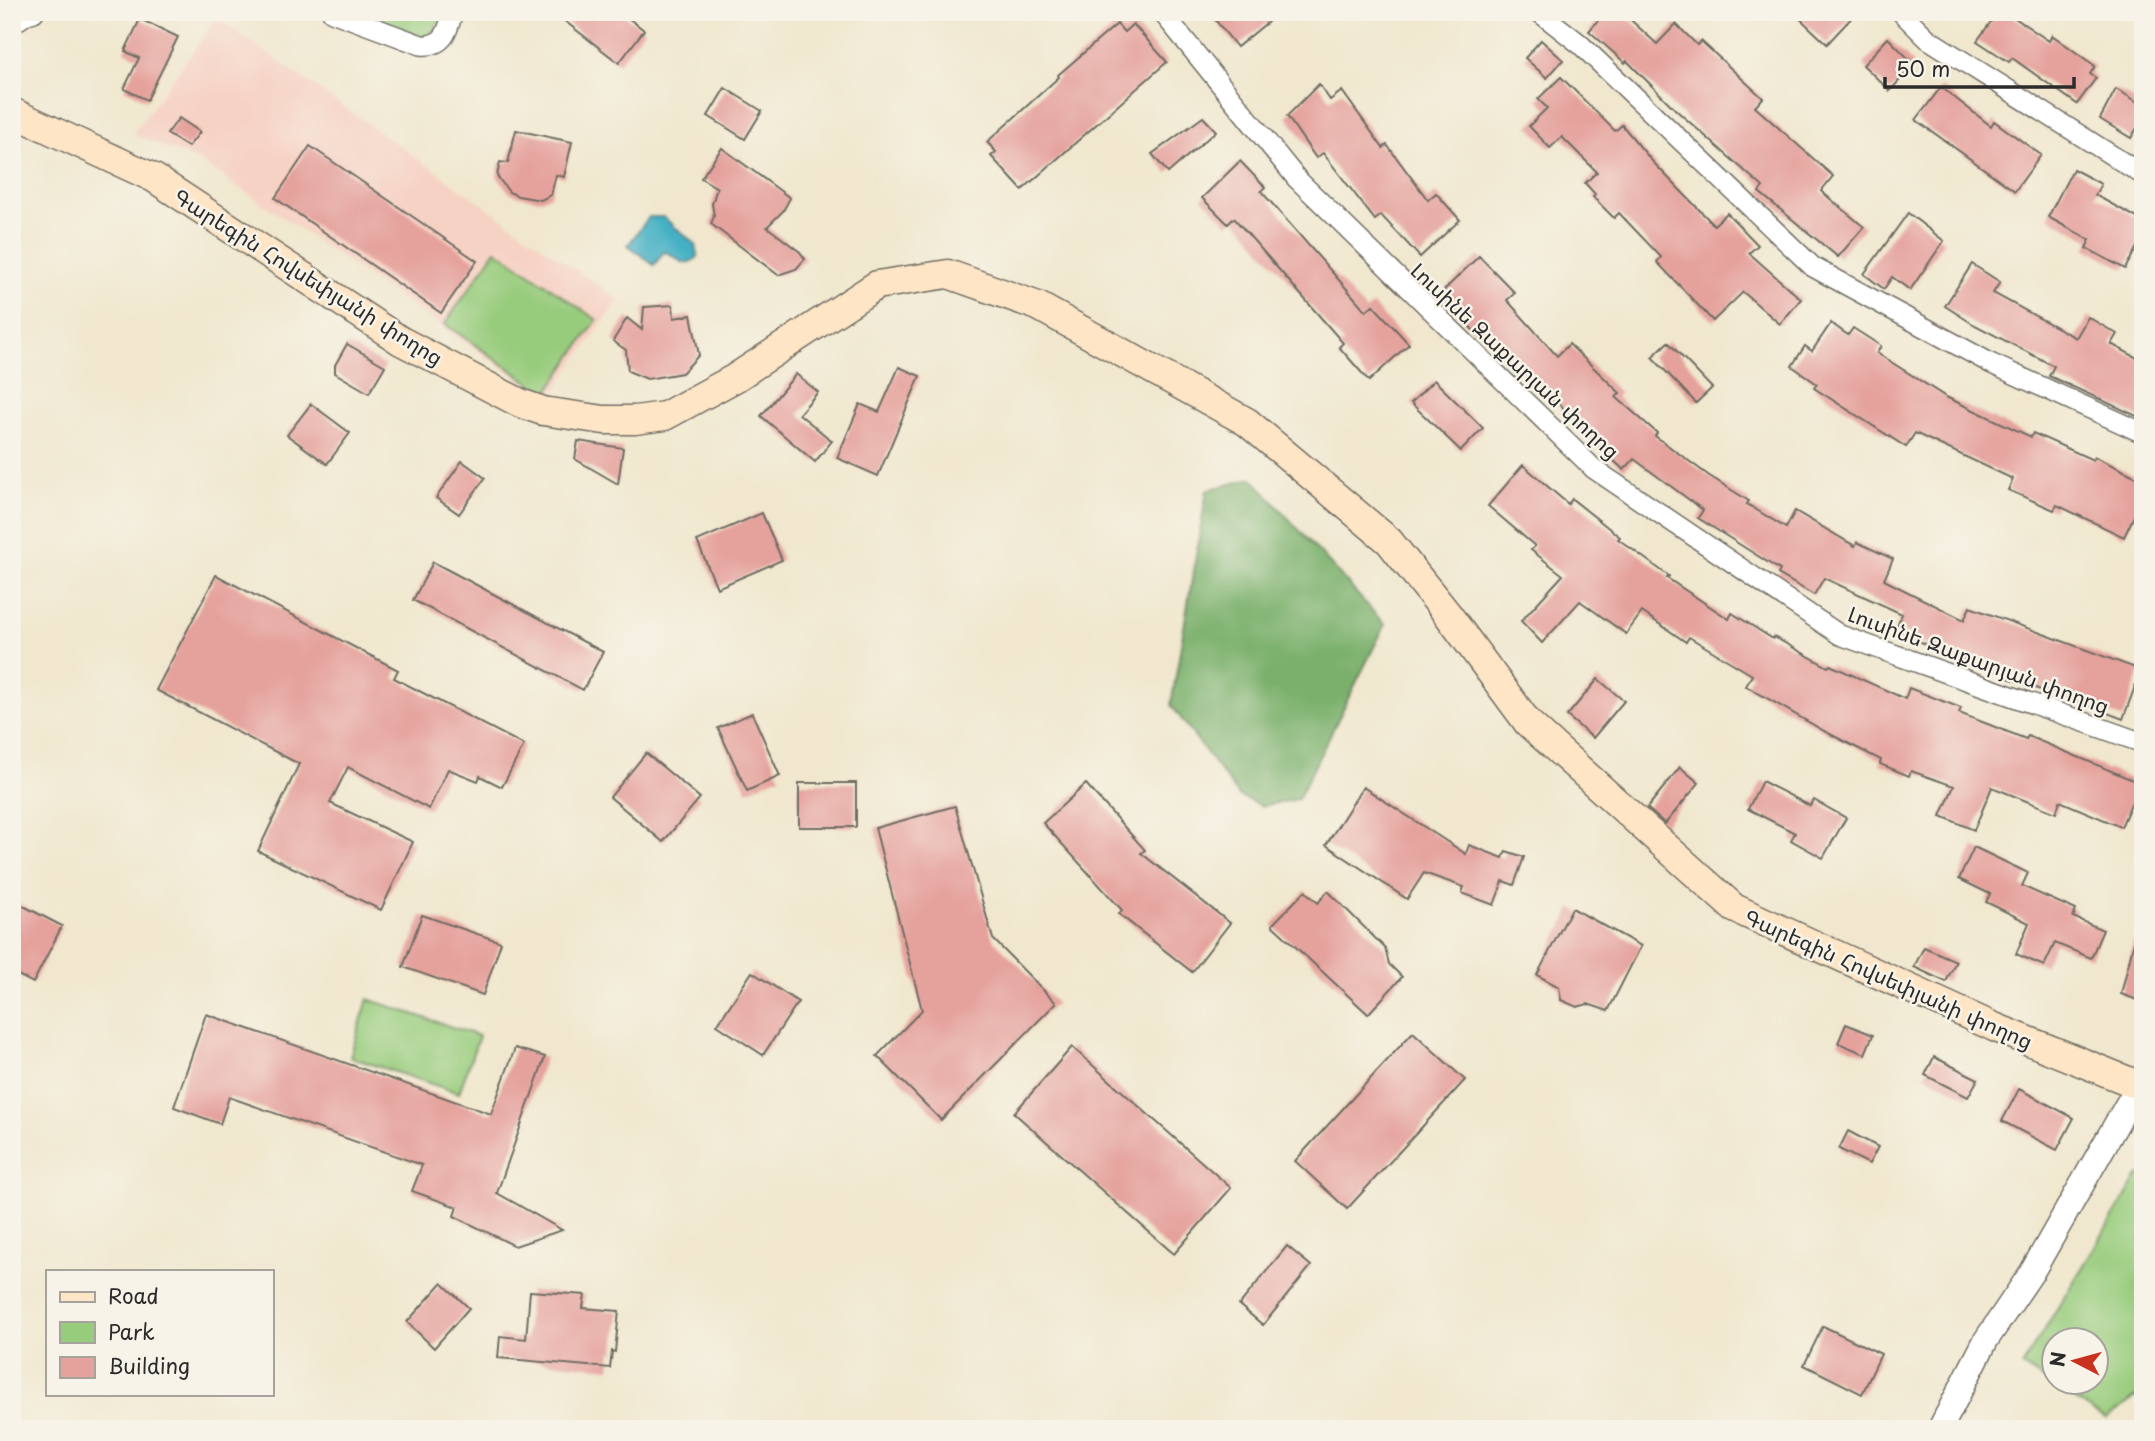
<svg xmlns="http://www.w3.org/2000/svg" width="2155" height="1441" font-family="'Playpen Sans','Noto Sans Armenian',sans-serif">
	<rect width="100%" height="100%" fill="#f7f3e8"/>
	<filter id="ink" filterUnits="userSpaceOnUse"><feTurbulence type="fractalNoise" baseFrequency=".0143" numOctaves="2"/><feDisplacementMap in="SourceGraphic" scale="14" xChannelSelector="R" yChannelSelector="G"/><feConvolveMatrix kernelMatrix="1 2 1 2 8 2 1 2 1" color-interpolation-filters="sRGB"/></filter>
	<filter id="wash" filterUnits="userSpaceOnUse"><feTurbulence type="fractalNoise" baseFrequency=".00686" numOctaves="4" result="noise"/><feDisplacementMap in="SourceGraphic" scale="28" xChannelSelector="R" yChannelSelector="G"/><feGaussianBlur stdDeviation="1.57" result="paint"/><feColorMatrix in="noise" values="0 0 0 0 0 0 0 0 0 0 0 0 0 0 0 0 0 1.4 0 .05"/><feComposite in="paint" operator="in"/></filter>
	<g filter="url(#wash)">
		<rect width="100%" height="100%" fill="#f0e7ce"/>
		<!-- built -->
		<path fill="#f6d2c4" d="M217 18 619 300 553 393 546 397 200 161 133 134Z"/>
		<!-- green -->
		<g fill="#98cc7d" stroke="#627c54" stroke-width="2" fill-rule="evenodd">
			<path d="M362 12H442V14C438 26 434 34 421 37Z"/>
			<path d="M496 250 597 320 546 394 445 324Z"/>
			<path d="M368 999 479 1036 459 1093 350 1057Z"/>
			<path d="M2139 1175 2143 1177V1392L2106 1419 2022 1366ZM2054 1340H2096V1382H2054Z"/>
		</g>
		<!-- forest -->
		<path fill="#7ab06c" stroke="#526e4c" stroke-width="2" d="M1252 478 1385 625 1298 799 1262 806 1239 796 1171 705 1207 490Z"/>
		<!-- water -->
		<path fill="#45b0c4" stroke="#386e78" stroke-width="2" d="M649 217H663L695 244 698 254 697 258C679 270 680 255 664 252L654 265 628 245Z"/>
		<g id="blocks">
			<!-- building -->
			<g fill="#e5a19c">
				<path d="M553 12H620L644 30 619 63Z"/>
				<path d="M1209 12H1280L1237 47Z"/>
				<path d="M1605 12H1622L1657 44 1676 24 1697 45 1701 41 1763 98 1755 107 1833 176 1821 191 1864 227 1838 257 1759 192 1763 187 1677 111 1627 61 1625 63 1589 31Z"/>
				<path d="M1793 12H1857L1827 44Z"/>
				<path d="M1998 12H2006L2049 41 2052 35 2095 66 2090 74 2096 78 2077 104 2012 58 2009 62 1977 41Z"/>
				<path d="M140 19 178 37 147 100 124 89 139 58 125 51Z"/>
				<path d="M1117 24 1124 32 1133 24 1167 62 1022 190 991 156 996 152 987 142 1059 77 1058 75Z"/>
				<path d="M1888 38 1914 64 1890 91 1863 65Z"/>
				<path d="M1541 40 1563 60 1547 78 1525 58Z"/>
				<path d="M1561 77 1615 131 1622 125 1652 161 1714 225 1727 213 1758 245 1749 253 1801 299 1780 324 1743 292 1713 321 1657 262 1661 257 1619 213 1614 218 1593 197 1595 194 1585 183 1597 172 1562 137 1550 148 1529 126 1547 108 1538 99Z"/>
				<path d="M1319 84 1330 100 1342 91 1383 148 1387 145 1428 200 1436 193 1460 220 1420 257 1381 215 1375 220 1323 153 1316 158 1287 116Z"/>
				<path d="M1941 87 1991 126 1994 121 2041 155 2015 191 1916 120Z"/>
				<path d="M725 88 762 111 745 139 708 116Z"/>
				<path d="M2116 89 2143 105V118L2131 138 2100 119Z"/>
				<path d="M1203 117 1216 131 1168 173 1152 154Z"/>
				<path d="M179 118 200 132 188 147 167 134Z"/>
				<path d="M516 130 572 142 564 177 556 175 551 195 541 200 518 196 509 192 497 176 500 162 508 163Z"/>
				<path d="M310 146 477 261 441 313 275 198Z"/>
				<path d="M722 148 790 198 783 211 767 227 800 252 805 259 796 269 778 275 711 224 714 216 712 204 717 188 701 178Z"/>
				<path d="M1240 161 1265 187 1261 191 1366 311 1373 305 1409 344 1369 381 1339 347 1343 343 1234 218 1228 224 1202 198Z"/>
				<path d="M2073 169 2101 184 2095 195 2143 221V236L2125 269 2086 248 2090 240 2048 217Z"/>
				<path d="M1908 213 1944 241 1910 290 1892 277 1884 289 1864 274Z"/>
				<path d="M1479 256 1515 293 1507 300 1557 356 1569 344 1620 393 1616 397 1657 433 1655 436 1708 475 1749 501 1747 504 1786 528 1795 511 1855 546 1857 542 1893 559 1884 580 1964 620 1970 607 2141 670 2123 719 2047 690 2046 692 2008 678 2009 676 1926 645 1896 628 1902 614 1824 578 1814 595 1778 574 1780 570 1698 518 1703 510 1634 459 1624 470 1589 438 1591 436 1555 400 1553 402 1521 370 1517 374 1478 329 1475 332 1439 295Z"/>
				<path d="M1972 264 2000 282 1993 293 2076 338 2088 317 2117 334 2111 344 2143 361V419L2049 376 2054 366 1973 324 1945 306Z"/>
				<path d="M673 305 674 318 691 315 699 355 682 373 647 379 628 371 626 350 613 341 627 318 642 330 644 307Z"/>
				<path d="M1831 323 1848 335 1853 328 1881 346 1877 353 1946 397 2031 437 2033 433 2093 460 2095 457 2143 480V497L2124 537 2057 505 2054 510 2008 490 2013 479 1915 433 1906 447 1814 388 1817 384 1792 366 1805 346 1812 351Z"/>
				<path d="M1668 342 1712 388 1696 403 1652 357Z"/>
				<path d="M347 344 385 366 369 393 335 373V365Z"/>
				<path d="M899 367 920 376 878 476 837 458 860 404 879 412Z"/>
				<path d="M796 374 818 392 799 414 832 441 815 462 761 416Z"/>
				<path d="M1434 380 1483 428 1461 451 1411 403Z"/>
				<path d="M311 404 350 433 327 464 287 435Z"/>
				<path d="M578 441 623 448 618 484 575 459Z"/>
				<path d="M462 461 485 478 459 514 436 498Z"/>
				<path d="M1523 465 1568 504 1572 499 1620 537 1618 539 1669 576 1667 578 1729 619 1732 613 1773 639 1774 637 1828 667 1830 665 1905 699 1909 688 1961 708 1959 713 2026 739 2028 736 2140 783 2121 827 2060 801 2056 813 1992 787 1974 830 1941 816 1954 786 1911 771 1909 776 1880 764 1881 760 1826 732 1746 686 1752 675 1689 637 1686 642 1642 612 1626 634 1580 601 1542 643 1521 621 1563 575 1531 550 1535 546 1488 506Z"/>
				<path d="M762 513 782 560 717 588 697 541Z"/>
				<path d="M433 562 603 652 583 690 413 600Z"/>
				<path d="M216 575 398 670 394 678 524 745 502 787 480 776 478 781 448 769 429 809 348 767 330 803 413 842 381 910 258 851 299 764 156 690Z"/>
				<path d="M1598 679 1624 701 1593 738 1567 716Z"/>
				<path d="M752 713 780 776 747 791 718 728Z"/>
				<path d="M646 753 700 798 663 842 610 797Z"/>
				<path d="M1680 767 1699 783 1665 824 1647 808Z"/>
				<path d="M1762 781 1810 806 1814 800 1846 818 1823 858 1791 840 1795 833 1748 809Z"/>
				<rect x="799" y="783" width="57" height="44"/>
				<path d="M1086 784 1145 850 1141 853 1230 923 1192 972 1119 914 1122 910 1043 823Z"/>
				<path d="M1363 787 1466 854 1469 845 1503 858 1506 851 1524 857 1514 885 1503 881 1494 905 1462 893 1464 887 1424 873 1407 899 1326 845Z"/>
				<path d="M955 806 993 939 1056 1003 941 1120 877 1056 922 1010 875 828Z"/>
				<path d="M1974 847 2028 873 2022 886 2076 910 2073 917 2103 930 2091 958 2055 943 2044 966 2016 954 2029 923 1986 902 1990 894 1959 879Z"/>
				<path d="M1305 891 1318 903 1328 891 1385 948 1389 964 1402 977 1368 1014 1272 925Z"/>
				<path d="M12 900 62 926 33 983 12 972Z"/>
				<path d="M1572 908 1641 946 1608 1011 1588 1004 1577 1007 1561 1000 1559 987 1537 975Z"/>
				<path d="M422 915 501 942 483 995 403 967Z"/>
				<path d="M2135 937H2143V1002L2121 994Z"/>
				<path d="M1924 947 1956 961 1946 982 1914 967Z"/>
				<path d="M752 972 798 1002 763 1055 717 1025Z"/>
				<path d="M206 1014 491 1114 515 1048 545 1057 497 1193 562 1230 515 1246 454 1216 457 1207 412 1191 422 1165 229 1097 220 1124 174 1107Z"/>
				<path d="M1846 1024 1873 1035 1865 1054 1838 1043Z"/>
				<path d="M1413 1032 1465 1080 1347 1209 1295 1161Z"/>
				<path d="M1072 1047 1231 1188 1174 1254 1014 1113Z"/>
				<path d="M1934 1057 1978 1079 1968 1097 1925 1075Z"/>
				<path d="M2019 1089 2074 1118 2057 1150 2002 1121Z"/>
				<path d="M1848 1131 1878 1147 1869 1164 1839 1149Z"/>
				<path d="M1287 1246 1311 1266 1263 1325 1239 1305Z"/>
				<path d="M442 1283 469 1308 434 1348 407 1322Z"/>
				<path d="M530 1291 585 1295 583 1308 619 1311 615 1352 612 1351 610 1368 498 1358 500 1336 526 1339Z"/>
				<path d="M1823 1326 1881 1354 1862 1394 1804 1365Z"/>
			</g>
		</g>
	</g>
	<g filter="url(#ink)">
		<use href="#blocks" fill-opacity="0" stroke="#706d64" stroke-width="2"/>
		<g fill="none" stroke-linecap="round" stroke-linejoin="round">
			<!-- minor casing -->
			<g stroke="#706d64" stroke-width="22">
				<g id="minor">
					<path d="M332 12 421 45C444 47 448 31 453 12"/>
					<path d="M1162 12 1297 179 1594 469 1840 635 2143 743"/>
					<path d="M1539 12 1580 44 1813 267 1992 364 2143 433"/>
					<path d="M1901 12 1928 39 2143 175"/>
					<path d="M12 24 27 14 34 12"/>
				</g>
			</g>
			<!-- tertiary casing -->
			<g stroke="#706d64" stroke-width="27">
				<path id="tertiary" d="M1940 1429 1986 1340 2032 1272 2138 1086"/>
			</g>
			<!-- secondary casing -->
			<g stroke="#706d64" stroke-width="31">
				<path id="secondary" d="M12 112 154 178 401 341 520 403 543 411 604 420H635L665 416 735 378 877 285 948 274 1038 306 1247 422 1389 541 1449 616 1528 723 1734 908 1994 1027 2143 1087"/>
			</g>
			<!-- minor -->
			<use href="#minor" stroke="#fff" stroke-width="19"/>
			<!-- tertiary -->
			<use href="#tertiary" stroke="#fff" stroke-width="24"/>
			<!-- secondary -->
			<use href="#secondary" stroke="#fee5c5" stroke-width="28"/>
		</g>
	</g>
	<g text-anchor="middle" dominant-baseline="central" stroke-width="5" stroke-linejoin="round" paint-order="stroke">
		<!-- street labels -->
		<g font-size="21" fill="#2b2b2b" stroke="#f7f3e8">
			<text transform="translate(309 276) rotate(32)">Գարեգին Հովսեփյանի փողոց</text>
			<text transform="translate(1516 360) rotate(43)">Լուսինե Զաքարյան փողոց</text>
			<text transform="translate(1979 659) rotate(20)">Լուսինե Զաքարյան փողոց</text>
			<text transform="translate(1889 978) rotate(24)">Գարեգին Հովսեփյանի փողոց</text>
		</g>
	</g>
	<!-- margin -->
	<rect width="2155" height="1441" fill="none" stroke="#f7f3e8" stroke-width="42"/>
	<!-- legend -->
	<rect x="46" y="1270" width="228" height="126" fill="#f7f3e8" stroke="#a5a39c" stroke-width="2"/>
	<rect x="60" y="1292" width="35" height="10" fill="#fee5c5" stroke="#a5a39c" stroke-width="2"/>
	<text x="108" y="1304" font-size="21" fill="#2b2b2b">Road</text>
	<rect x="60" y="1322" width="35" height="21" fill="#98cc7d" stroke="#a5a39c" stroke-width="2"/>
	<text x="108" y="1340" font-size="21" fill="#2b2b2b">Park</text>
	<rect x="60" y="1357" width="35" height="21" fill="#e5a19c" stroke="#a5a39c" stroke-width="2"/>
	<text x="108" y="1374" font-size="21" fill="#2b2b2b">Building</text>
	<!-- north arrow -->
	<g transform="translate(2075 1361) rotate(276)"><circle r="33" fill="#f7f3e8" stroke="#a5a39c" stroke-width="2"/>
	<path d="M0-5L12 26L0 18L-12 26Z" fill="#c8321e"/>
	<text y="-10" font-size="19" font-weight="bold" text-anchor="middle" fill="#2b2b2b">N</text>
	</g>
	<!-- scale -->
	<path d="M1885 77v10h189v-10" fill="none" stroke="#2b2b2b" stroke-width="3.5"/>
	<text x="1896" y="77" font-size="21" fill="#2b2b2b" stroke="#f7f3e8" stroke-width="5" paint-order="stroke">50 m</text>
</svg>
